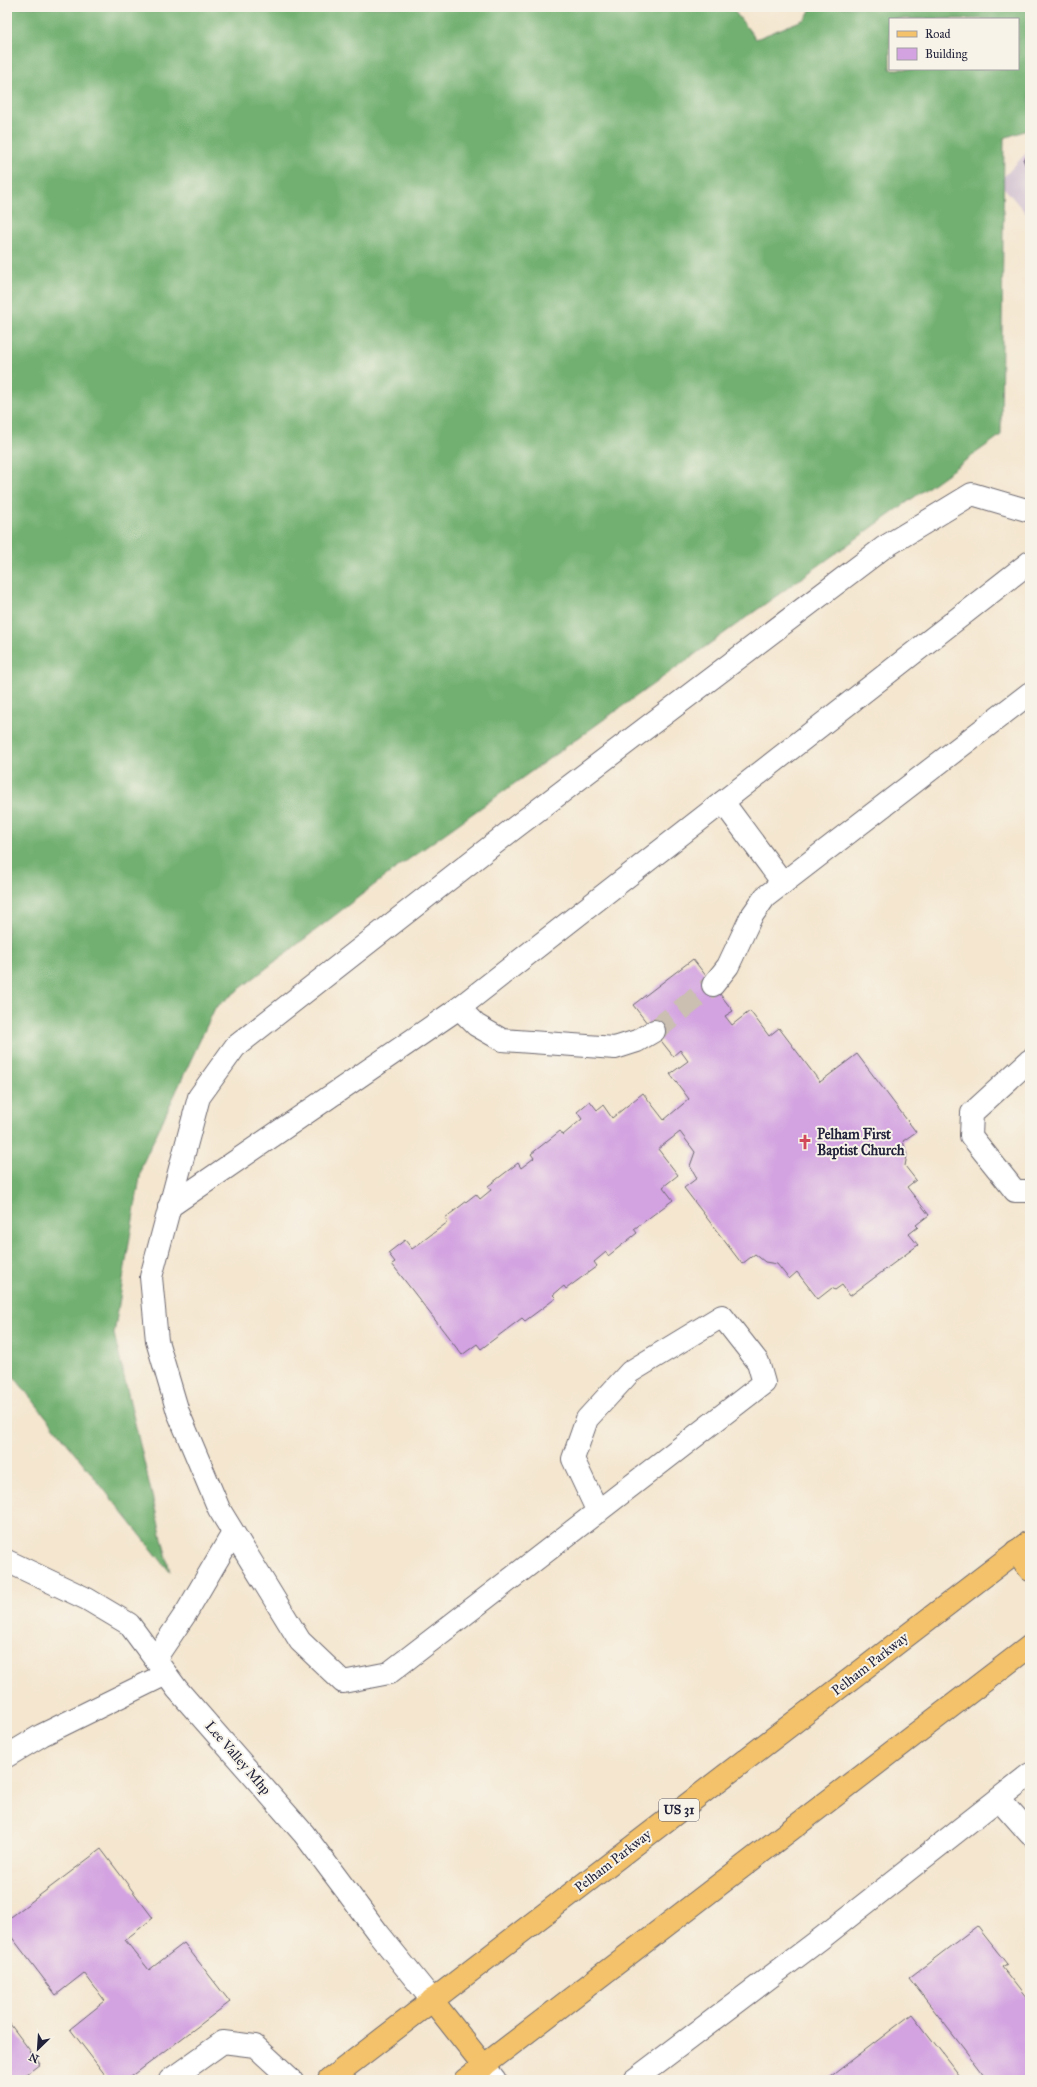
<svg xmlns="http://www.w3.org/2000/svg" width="1037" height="2087" font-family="'IM FELL Great Primer',serif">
	<rect width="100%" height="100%" fill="#f7f3e8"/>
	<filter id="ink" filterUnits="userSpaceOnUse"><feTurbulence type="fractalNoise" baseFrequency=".025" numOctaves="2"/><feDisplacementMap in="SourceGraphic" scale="8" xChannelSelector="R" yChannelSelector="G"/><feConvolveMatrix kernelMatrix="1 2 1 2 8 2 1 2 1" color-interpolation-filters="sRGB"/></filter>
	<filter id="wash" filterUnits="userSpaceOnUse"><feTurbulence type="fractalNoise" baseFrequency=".012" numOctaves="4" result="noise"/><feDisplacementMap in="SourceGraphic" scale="16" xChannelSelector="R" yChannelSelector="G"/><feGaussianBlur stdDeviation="0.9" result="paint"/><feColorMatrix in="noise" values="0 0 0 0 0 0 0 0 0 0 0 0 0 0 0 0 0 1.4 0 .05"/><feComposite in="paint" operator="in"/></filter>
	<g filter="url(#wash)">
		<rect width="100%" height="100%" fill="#f4e6cf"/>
		<!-- industrial -->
		<path fill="#cfbdcf" d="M1030 149V218L999 182Z"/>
		<!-- forest -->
		<path fill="#72b071" stroke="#4a6956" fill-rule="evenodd" d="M7 7H731L756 39 805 19 812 7H1030V129L1004 138 1001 435 391 872 215 1008 142 1165 114 1334 170 1572 7 1368ZM890 19H1018V69H890Z"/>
		<g id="blocks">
			<!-- building -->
			<g fill="#d3a3e1">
				<path d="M1030 156V177L1023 159Z"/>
				<path d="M693 959 733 1011 725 1016 732 1025 750 1011 769 1036 779 1028 820 1082 857 1054 916 1132 903 1141 907 1155 905 1166 916 1180 907 1187 929 1215 916 1225 918 1227 909 1234 918 1245 850 1296 842 1285 835 1290 832 1288 818 1299 797 1272 789 1279 777 1264 765 1262 755 1254 742 1264 684 1188 697 1178 690 1166 695 1152 680 1132 658 1149 678 1175 663 1187 673 1200 634 1229 637 1233 608 1256 606 1252 594 1262 597 1266 566 1289 564 1286 553 1295 556 1298 525 1321 522 1318 481 1349 477 1344 462 1355 392 1264 395 1262 388 1253 405 1240 412 1249 448 1222 445 1218 476 1194 480 1199 491 1190 488 1186 518 1163 521 1168 534 1158 531 1154 560 1131 563 1135 582 1119 577 1112 590 1101 597 1110 603 1105 612 1118 643 1093 664 1120 689 1099 670 1074 688 1061 680 1050 673 1056 633 1005Z"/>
				<path d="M101 1849 153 1918 125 1940 149 1970 184 1943 230 2002 127 2080H109L70 2029 105 2001 84 1973 56 1995 7 1931V1920Z"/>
				<path d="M977 1926 1007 1964 1002 1967 1030 2003V2080H988L909 1978Z"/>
				<path d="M912 2014 963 2080H826Z"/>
				<path d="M7 2020 40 2064 19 2080H7Z"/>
			</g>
		</g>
	</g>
	<g filter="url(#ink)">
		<use href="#blocks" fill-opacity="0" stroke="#6c676f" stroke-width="1"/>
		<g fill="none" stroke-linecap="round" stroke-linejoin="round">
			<!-- minor-tunnel -->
			<path stroke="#cabfb1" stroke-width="22" stroke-dasharray="22 11" stroke-linecap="butt" d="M654 1031 713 985"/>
			<!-- minor casing -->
			<g stroke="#6c676f" stroke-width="24">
				<g id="minor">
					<path d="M723 802 783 883"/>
					<path d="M713 985 728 966 751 917 765 897 1030 693"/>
					<path d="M459 1008 476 1025 502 1040 615 1048 637 1041 654 1031"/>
					<path d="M1030 1060 972 1113 971 1136 1015 1191H1030"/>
					<path d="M169 1207 459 1008 1030 562"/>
					<path d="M598 1512 573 1459 587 1419 630 1372 722 1316 758 1362 764 1383 389 1673 343 1682 300 1641 219 1509 178 1412 157 1341 151 1277 199 1097 235 1047 513 829 883 548 972 494 1030 511"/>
					<path d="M7 1561 87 1599 129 1624 177 1689 304 1834 378 1933 432 2000"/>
					<path d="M155 1659 186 1613 233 1533"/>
					<path d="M7 1756 42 1735 166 1674"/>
					<path d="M999 1799 1030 1834"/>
					<path d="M484 2066 495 2080"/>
					<path d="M170 2080 223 2042 255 2046 292 2080"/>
					<path d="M634 2080 823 1937 1030 1774"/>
				</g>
			</g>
			<!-- major casing -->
			<g stroke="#6c676f" stroke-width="24">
				<g id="major">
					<path d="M1016 1551 1030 1570"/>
					<path d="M432 2000 484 2066"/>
					<path d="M329 2080 1030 1541"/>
					<path d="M465 2080 1030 1646"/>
				</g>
			</g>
			<!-- minor -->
			<use href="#minor" stroke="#fff" stroke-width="22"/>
			<!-- major -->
			<use href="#major" stroke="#f3c26a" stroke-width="22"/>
		</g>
	</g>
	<!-- icons -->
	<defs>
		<g id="church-bare" transform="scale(1.2)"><path d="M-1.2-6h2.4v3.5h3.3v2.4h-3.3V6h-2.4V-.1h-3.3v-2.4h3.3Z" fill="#d1495b" stroke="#f7f3e8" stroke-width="2.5" paint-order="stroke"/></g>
	</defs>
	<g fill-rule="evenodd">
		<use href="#church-bare" x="805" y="1142"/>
	</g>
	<g text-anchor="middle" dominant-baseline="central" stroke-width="4" stroke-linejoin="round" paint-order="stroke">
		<!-- shield labels -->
		<rect fill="#f7f3e8" stroke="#62616f" stroke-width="1" x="659" y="1799" width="40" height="22" rx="3"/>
		<g font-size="13" font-weight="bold" fill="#22223b">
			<text x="679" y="1810">US 31</text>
		</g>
		<!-- poi labels -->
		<g font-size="14" font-weight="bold" fill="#22223b" stroke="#f7f3e8" text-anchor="start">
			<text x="817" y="1134">Pelham First<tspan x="817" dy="16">Baptist Church</tspan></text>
		</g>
		<!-- street labels -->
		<g font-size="14" fill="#22223b" stroke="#f7f3e8">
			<text transform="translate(870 1664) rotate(-38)">Pelham Parkway</text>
			<text transform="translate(238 1758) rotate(49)">Lee Valley Mhp</text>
			<text transform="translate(613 1861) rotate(-38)">Pelham Parkway</text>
		</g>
	</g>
	<!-- margin -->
	<rect width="1037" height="2087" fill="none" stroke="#f7f3e8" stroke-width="24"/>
	<!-- legend -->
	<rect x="889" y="18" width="130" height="52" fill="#f7f3e8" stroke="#a29fa3"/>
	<rect x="897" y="31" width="20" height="6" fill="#f3c26a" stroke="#a29fa3"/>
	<text x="925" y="38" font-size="12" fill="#22223b">Road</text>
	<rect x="897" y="48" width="20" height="12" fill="#d3a3e1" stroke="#a29fa3"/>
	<text x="925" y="58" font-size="12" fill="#22223b">Building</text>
	<!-- north arrow -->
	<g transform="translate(38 2049) rotate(205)" stroke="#f7f3e8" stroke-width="3" paint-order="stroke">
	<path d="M0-3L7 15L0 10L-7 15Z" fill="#22223b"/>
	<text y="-6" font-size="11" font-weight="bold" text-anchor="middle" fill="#22223b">N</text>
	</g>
</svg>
